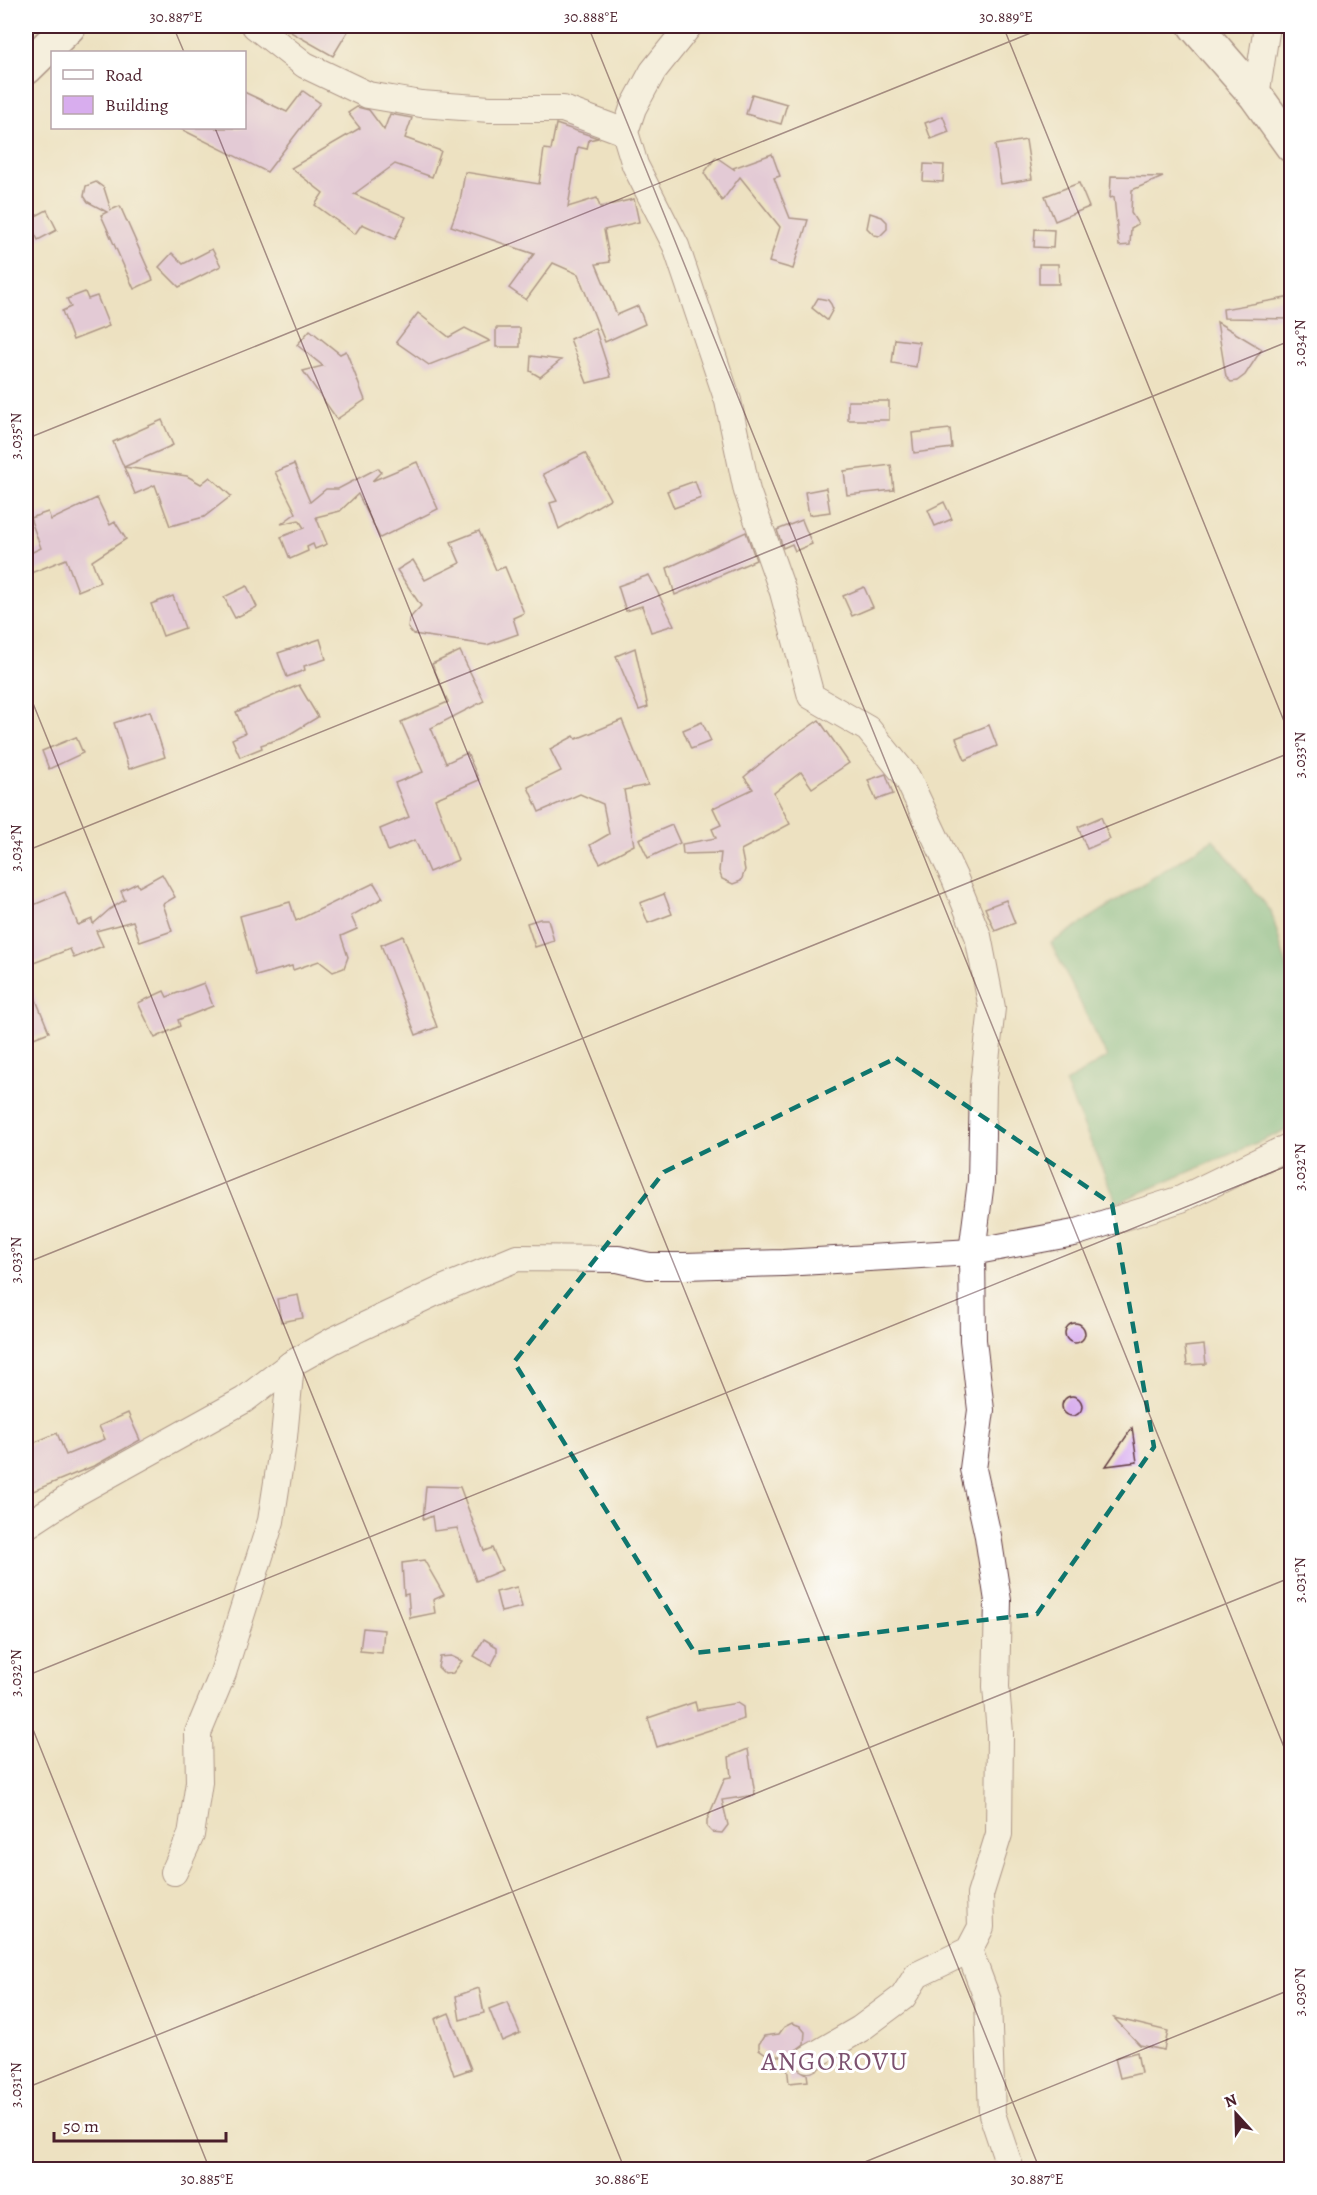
<svg xmlns="http://www.w3.org/2000/svg" width="1317" height="2195" font-family="Alegreya,serif">
	<rect width="100%" height="100%" fill="#fff"/>
	<filter id="ink" filterUnits="userSpaceOnUse"><feTurbulence type="fractalNoise" baseFrequency=".0167" numOctaves="2"/><feDisplacementMap in="SourceGraphic" scale="12" xChannelSelector="R" yChannelSelector="G"/><feConvolveMatrix kernelMatrix="1 2 1 2 8 2 1 2 1" color-interpolation-filters="sRGB"/></filter>
	<filter id="wash" filterUnits="userSpaceOnUse"><feTurbulence type="fractalNoise" baseFrequency=".008" numOctaves="4" result="noise"/><feDisplacementMap in="SourceGraphic" scale="24" xChannelSelector="R" yChannelSelector="G"/><feGaussianBlur stdDeviation="1.35" result="paint"/><feColorMatrix in="noise" values="0 0 0 0 0 0 0 0 0 0 0 0 0 0 0 0 0 1.4 0 .05"/><feComposite in="paint" operator="in"/></filter>
	<g filter="url(#wash)">
		<rect width="100%" height="100%" fill="#ede1c1"/>
		<!-- forest -->
		<path fill="#66b683" stroke="#586a57" stroke-width="1.5" d="M1213 839 1271 911 1291 981V1128L1117 1203 1065 1083 1107 1057 1051 943Z"/>
		<g id="blocks">
			<!-- building -->
			<g fill="#d8adee">
				<path d="M280 26H351L333 56Z"/>
				<path d="M303 91 320 103 267 172 179 128H244V92L287 112Z"/>
				<path d="M752 94 787 104 781 124 746 114Z"/>
				<path d="M357 107 369 110 384 130 390 114 412 118 405 138 441 151 432 177 395 164 354 194 406 217 395 239 362 224 355 234 315 205 323 193 291 168 360 128 348 113Z"/>
				<path d="M943 116 949 132 931 139 925 123Z"/>
				<path d="M556 124 598 138 589 140 587 149 578 147 568 207 597 198 600 207 634 199 639 222 604 230 610 262 596 264 617 315 638 306 645 324 605 342 578 274 553 263 526 300 509 288 534 254 451 226 460 201 465 172 539 184 544 149 551 150Z"/>
				<path d="M1026 140 1032 179 1001 184 995 145Z"/>
				<path d="M772 154 780 176 774 178 790 218 808 220 793 269 769 262 780 227 740 177 722 201 704 173 716 157 735 170 733 168Z"/>
				<path d="M924 164 944 165 943 182 923 181Z"/>
				<path d="M1111 176 1163 177 1132 190 1131 213 1138 224 1131 228 1130 245 1119 246 1114 197 1110 198Z"/>
				<path d="M96 182 104 188 111 210 120 206 153 280 134 289 101 215 107 212 88 202 84 196 86 186Z"/>
				<path d="M1079 183 1089 207 1055 221 1045 196Z"/>
				<path d="M47 210 57 230 38 240 28 220Z"/>
				<path d="M870 213 882 217 887 222V229L880 236 874 235 867 228Z"/>
				<path d="M1035 229 1054 230 1053 248 1034 247Z"/>
				<path d="M212 249 221 266 179 287 159 267 172 253 183 264Z"/>
				<path d="M1039 264H1058L1059 284H1039Z"/>
				<path d="M85 292 88 299 97 296 109 326 73 340 62 311 71 307 67 299Z"/>
				<path d="M1292 297V319L1224 318 1223 309Z"/>
				<path d="M818 298 828 300 831 304 833 309 827 320 812 308Z"/>
				<path d="M418 313 449 337 465 328 490 341 429 365 396 342Z"/>
				<path d="M1217 322 1262 349 1245 375 1237 381 1231 382 1226 377Z"/>
				<rect x="496" y="328" width="24" height="19"/>
				<path d="M595 328 611 377 587 383 570 339Z"/>
				<path d="M310 330 340 354 346 351 365 400 337 419 303 371 323 366 297 345Z"/>
				<path d="M895 339 919 342 916 367 892 363Z"/>
				<path d="M531 356 561 360 540 377 530 371Z"/>
				<rect x="848" y="401" width="41" height="19"/>
				<path d="M162 420 173 445 124 467 113 442Z"/>
				<path d="M950 429 952 448 914 453 912 433Z"/>
				<path d="M585 453 610 499 559 529 550 503 557 501 543 474Z"/>
				<path d="M417 462 438 509 380 538 358 494 340 511 316 517 327 544 315 549 313 544 307 547 308 551 290 559 281 537 304 528 299 520 281 524 296 513 275 472 294 464 310 502 326 489H338L378 468 381 472 372 481Z"/>
				<path d="M891 465 894 490 847 495 844 471Z"/>
				<path d="M124 467 187 476 201 484 210 477 231 496 204 517 170 526 155 485 135 494Z"/>
				<path d="M695 481 701 498 674 508 667 491Z"/>
				<path d="M826 488 830 512 809 515 805 492Z"/>
				<path d="M97 498 110 525 115 522 126 539 92 561 100 582 78 591 66 559 26 575V555L41 548 30 518 48 512 51 520Z"/>
				<path d="M944 502 952 519 935 526 928 510Z"/>
				<path d="M802 520 812 544 795 551 792 544 783 548 777 530Z"/>
				<path d="M479 531 496 570 505 567 524 613 513 618 518 634 487 645 413 634 408 628 409 619 421 606 397 570 413 560 425 580 460 563 451 542Z"/>
				<path d="M746 532 756 560 675 595 667 568Z"/>
				<path d="M649 575 674 625 651 632 642 606 626 611 618 586Z"/>
				<path d="M247 586 257 607 235 618 224 597Z"/>
				<path d="M864 587 873 607 852 616 843 596Z"/>
				<path d="M173 596 185 628 163 636 151 604Z"/>
				<path d="M320 639 326 659 304 666 305 670 287 677 278 653Z"/>
				<path d="M635 648 648 707 639 710 616 656Z"/>
				<path d="M460 651 484 701 431 728 446 763 467 753 479 780 435 799 458 860 429 872 415 840 388 851 380 829 409 817 395 783 423 772 401 722 448 702 432 664Z"/>
				<path d="M299 685 318 717 285 737 261 745 262 748 240 757 232 739 245 733 236 712Z"/>
				<path d="M150 711 165 757 129 769 114 723Z"/>
				<path d="M622 720 648 785 624 790 634 845 600 863 590 845 609 834 603 804 580 794 539 812 528 787 561 771 550 749 574 736 576 739Z"/>
				<path d="M819 720 849 763 812 788 801 772 774 793 790 824 741 850 745 870 741 881 733 884 722 879 719 871 721 853 683 854 682 844 716 838 712 829 721 825 713 808 753 789 744 777 783 745Z"/>
				<path d="M702 722 711 741 691 749 683 730Z"/>
				<path d="M989 725 997 746 965 760 956 738Z"/>
				<path d="M76 737 83 753 49 769 42 751Z"/>
				<path d="M886 774 893 794 876 800 868 780Z"/>
				<path d="M1101 817 1110 839 1087 849 1078 827Z"/>
				<path d="M672 825 680 843 648 858 639 839Z"/>
				<path d="M162 874 175 897 163 904 172 931 140 942 133 921 96 931 103 946 74 958 70 949 26 966V908L65 892 78 925 92 919 93 924 110 909 125 900 121 891 137 883 139 887Z"/>
				<path d="M374 883 383 898 351 916 357 929 341 936 348 957 344 968 333 972 319 961 293 970 292 966 256 976 240 916 290 902 296 921Z"/>
				<path d="M664 894 672 914 648 923 640 903Z"/>
				<path d="M1006 900 1015 923 995 931 985 908Z"/>
				<path d="M540 919H548L554 941 535 947 527 923Z"/>
				<path d="M403 936 437 1027 416 1035 381 945Z"/>
				<path d="M26 975 49 1032 31 1039 26 1024Z"/>
				<path d="M204 983 213 1006 178 1020 180 1026 155 1038 138 1003 164 991 167 997Z"/>
				<path d="M298 1295 303 1318 281 1322 277 1299Z"/>
				<circle cx="1075" cy="1333" r="10"/>
				<path d="M1204 1345 1206 1364 1187 1365 1185 1347Z"/>
				<circle cx="1072" cy="1406" r="10"/>
				<path d="M128 1413 140 1440 96 1465 26 1494V1446L57 1433 66 1455 105 1439 99 1426Z"/>
				<path d="M1132 1428 1137 1462 1106 1466Z"/>
				<path d="M426 1486 460 1487 484 1551 492 1548 502 1570 476 1581 457 1528 434 1531 432 1516 423 1520Z"/>
				<path d="M424 1560 444 1595 433 1600 435 1613 410 1618 408 1594 404 1595 402 1563Z"/>
				<path d="M517 1587 522 1607 501 1612 496 1592Z"/>
				<path d="M363 1628 384 1630 382 1653 360 1651Z"/>
				<path d="M484 1639 497 1647V1654L491 1666 474 1656Z"/>
				<path d="M451 1656 462 1661 453 1673 445 1674 438 1667 440 1657Z"/>
				<path d="M695 1702 697 1710 737 1703 743 1707 744 1719 657 1747 648 1718Z"/>
				<path d="M748 1749 755 1795 722 1800 728 1825 722 1833 712 1832 707 1827V1820L725 1778 731 1777 729 1757Z"/>
				<path d="M479 1988 484 2013 460 2020 456 1996Z"/>
				<path d="M507 2002 520 2033 502 2041 489 2009Z"/>
				<path d="M449 2013 471 2069 454 2075 435 2019Z"/>
				<path d="M1114 2018 1168 2031 1164 2050 1140 2045Z"/>
				<path d="M792 2023 800 2026 805 2032 804 2044 795 2051 793 2060 795 2067 807 2074 808 2081 789 2083 786 2057 766 2054 759 2049V2044L764 2036 779 2034 784 2027Z"/>
				<path d="M1137 2052 1141 2073 1120 2078 1115 2058Z"/>
			</g>
		</g>
	</g>
	<g filter="url(#ink)">
		<use href="#blocks" fill-opacity="0" stroke="#623c42" stroke-width="1.5"/>
		<g fill="none" stroke-linecap="round" stroke-linejoin="round">
			<!-- street casing -->
			<g stroke="#623c42" stroke-width="28">
				<g id="street">
					<path d="M255 26 305 65 368 95 421 104 490 109H563L625 132"/>
					<path d="M689 26 653 71 633 108 625 132 635 165 676 246 728 401 747 491 783 592 811 696 868 729 907 777 955 879 978 936 992 1008 983 1086 981 1181 972 1252 973 1340 981 1410 973 1469 988 1536 998 1601 996 1687 1000 1733 999 1834 980 1895 981 1927 969 1950 917 1975 903 1997 860 2029 808 2059"/>
					<path d="M1256 96 1267 26"/>
					<path d="M26 1526 76 1493 244 1400 291 1364 334 1340 447 1287 517 1258 618 1259 649 1266H685L783 1263 972 1252 1074 1233 1181 1199 1292 1145"/>
					<path d="M174 1872 191 1835 199 1782 198 1733 223 1673 271 1521 284 1437 291 1364"/>
					<path d="M969 1950 988 2001 992 2114 1011 2170"/>
				</g>
			</g>
			<!-- secondary casing -->
			<g stroke="#623c42" stroke-width="36">
				<g id="secondary">
					<path d="M1195 26 1256 96 1292 146"/>
					<path d="M26 68 69 26"/>
				</g>
			</g>
			<!-- street -->
			<use href="#street" stroke="#fff" stroke-width="26"/>
			<!-- secondary -->
			<use href="#secondary" stroke="#fff" stroke-width="33"/>
		</g>
	</g>
	<!-- marked area -->
	<path d="M0 0H1317V2195H0ZM896 1058 1112 1204 1154 1447 1037 1614 695 1653 514 1362 664 1172Z" fill="#ede1c1" fill-opacity=".55" fill-rule="evenodd"/>
	<path fill="none" stroke="#0f766e" stroke-width="4.5" stroke-dasharray="12 8" stroke-linejoin="round" d="M896 1058 1112 1204 1154 1447 1037 1614 695 1653 514 1362 664 1172Z"/>
	<!-- ticks -->
	<path fill="none" stroke="#4a1f2b" stroke-width="1.5" stroke-opacity="0.45" d="M26 26H27M173 26 184 52M588 26 1292 1767M1003 26 1292 741M215 128 1040 2170M26 439 1048 26M26 686 625 2170M26 851 1292 340M26 1263 1292 752M26 1676 1292 1164M26 1712 210 2170M26 2088 1292 1577M845 2170 1292 1989"/>
	<g text-anchor="middle" dominant-baseline="central" stroke-width="6" stroke-linejoin="round" paint-order="stroke">
		<!-- quarter labels -->
		<g font-size="26" letter-spacing="1.5" fill="#7c516f" stroke="#fff">
			<text x="835" y="2061">ANGOROVU</text>
		</g>
	</g>
	<!-- margin -->
	<rect width="1317" height="2195" fill="none" stroke="#fff" stroke-width="66"/>
	<!-- legend -->
	<rect x="51" y="51" width="195" height="78" fill="#ffffff" stroke="#b7a5aa" stroke-width="1.5"/>
	<rect x="63" y="70" width="30" height="9" fill="#ffffff" stroke="#b7a5aa" stroke-width="1.5"/>
	<text x="105" y="81" font-size="18" fill="#4a1f2b">Road</text>
	<rect x="63" y="96" width="30" height="18" fill="#d8adee" stroke="#b7a5aa" stroke-width="1.5"/>
	<text x="105" y="111" font-size="18" fill="#4a1f2b">Building</text>
	<!-- north arrow -->
	<g transform="translate(1236 2114) rotate(338)" stroke="#ffffff" stroke-width="4.5" paint-order="stroke">
	<path d="M0-4.5L10 22L0 15L-10 22Z" fill="#4a1f2b"/>
	<text y="-9" font-size="16" font-weight="bold" text-anchor="middle" fill="#4a1f2b">N</text>
	</g>
	<!-- scale -->
	<path d="M54 2132v9h172v-9" fill="none" stroke="#4a1f2b" stroke-width="3"/>
	<text x="63" y="2132" font-size="18" fill="#4a1f2b" stroke="#ffffff" stroke-width="4.5" paint-order="stroke">50 m</text>
	<rect x="33" y="33" width="1251" height="2129" fill="none" stroke="#4a1f2b" stroke-width="2"/>
	<g font-size="15" text-anchor="middle" fill="#4a1f2b">
		<text x="176" y="22">30.887°E</text>
		<text x="591" y="22">30.888°E</text>
		<text x="1006" y="22">30.889°E</text>
		<text transform="translate(1300 343) rotate(-90)" y="5">3.034°N</text>
		<text transform="translate(16 436) rotate(-90)" y="5">3.035°N</text>
		<text transform="translate(1300 755) rotate(-90)" y="5">3.033°N</text>
		<text transform="translate(16 848) rotate(-90)" y="5">3.034°N</text>
		<text transform="translate(1300 1167) rotate(-90)" y="5">3.032°N</text>
		<text transform="translate(16 1260) rotate(-90)" y="5">3.033°N</text>
		<text transform="translate(1300 1580) rotate(-90)" y="5">3.031°N</text>
		<text transform="translate(16 1673) rotate(-90)" y="5">3.032°N</text>
		<text transform="translate(1300 1992) rotate(-90)" y="5">3.030°N</text>
		<text transform="translate(16 2085) rotate(-90)" y="5">3.031°N</text>
		<text x="207" y="2184">30.885°E</text>
		<text x="622" y="2184">30.886°E</text>
		<text x="1037" y="2184">30.887°E</text>
	</g>
</svg>
